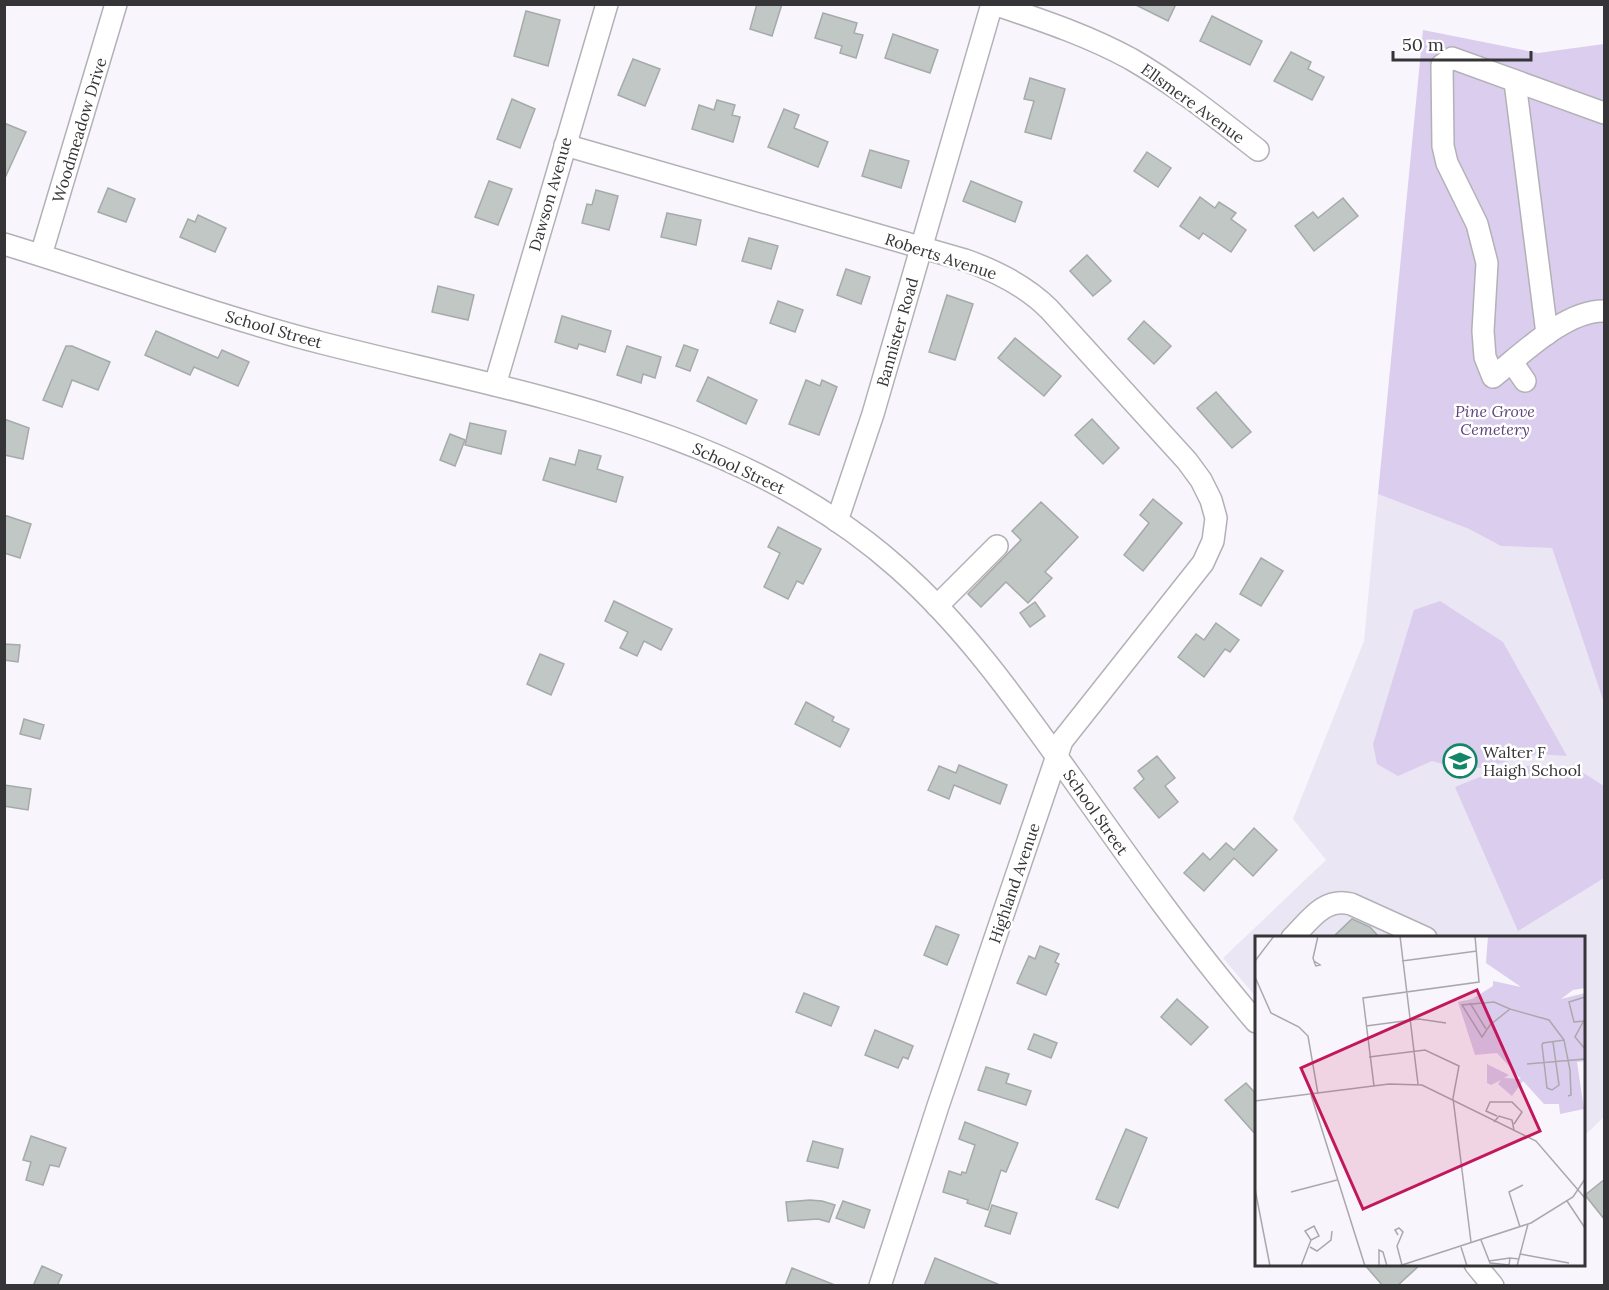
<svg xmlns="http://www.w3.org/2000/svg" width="1609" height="1290" font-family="Lora,serif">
	<rect width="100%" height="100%" fill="#f8f5fc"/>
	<!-- built -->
	<path fill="#ebe6f3" d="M1378 494 1469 529 1501 546 1552 548 1604 703V1117L1584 1136V938H1256V997L1223 958 1326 860 1293 819 1364 641Z"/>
	<!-- green -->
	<g fill="#dbcded">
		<path d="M1423 30 1538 53 1604 44V703L1552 548 1501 546 1469 529 1378 494Z"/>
		<path d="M1440 601 1503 642 1567 756 1538 754 1480 768 1453 767 1432 761 1398 776 1377 764 1373 744 1414 610Z"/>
		<path d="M1507 766H1543L1577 769 1604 786V878L1518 931 1455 787Z"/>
	</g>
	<!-- building -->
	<g fill="#c0c7c4" stroke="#a4aba8" stroke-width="1.5">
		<path d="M757 4H782L772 36 750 29Z"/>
		<path d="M1134 4H1176L1168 21Z"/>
		<path d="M526 11 560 20 548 66 514 56Z"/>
		<path d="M823 13 857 23 854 33 863 35 856 58 840 53 842 46 815 38Z"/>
		<path d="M1212 16 1262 41 1250 65 1200 41Z"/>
		<path d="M893 34 938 50 930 73 885 58Z"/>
		<path d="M1291 52 1311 62 1308 69 1324 77 1312 100 1274 81Z"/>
		<path d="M633 59 660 69 645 106 618 95Z"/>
		<path d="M1030 78 1065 89 1051 139 1025 132 1034 101 1024 99Z"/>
		<path d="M512 99 535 109 520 148 497 139Z"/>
		<path d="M717 100 735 105 732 115 740 117 733 142 692 129 699 105 714 110Z"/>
		<path d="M784 109 799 115 794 128 828 142 818 167 768 147Z"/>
		<path d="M4 123 26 132 4 180Z"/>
		<path d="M870 150 909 161 901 188 862 176Z"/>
		<path d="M1147 152 1171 168 1158 187 1134 171Z"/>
		<path d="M489 181 512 189 498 225 475 217Z"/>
		<path d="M971 181 1022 202 1015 222 963 201Z"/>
		<path d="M108 188 135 199 126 222 98 212Z"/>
		<path d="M596 190 618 196 609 230 582 223 587 204 592 205Z"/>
		<path d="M1200 197 1215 208 1219 202 1236 213 1231 219 1246 230 1231 252 1203 233 1199 239 1180 226Z"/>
		<path d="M1343 198 1358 216 1314 251 1295 226 1313 212 1318 218Z"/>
		<path d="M667 213 701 220 696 245 661 237Z"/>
		<path d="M198 215 226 228 215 252 180 237 188 219 195 222Z"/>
		<path d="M749 238 778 246 771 269 742 261Z"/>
		<path d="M1087 255 1111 281 1093 296 1070 271Z"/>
		<path d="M846 269 870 277 861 304 837 295Z"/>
		<path d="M438 286 474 295 468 320 432 312Z"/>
		<path d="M947 295 973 304 955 360 929 352Z"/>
		<path d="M778 301 803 310 795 332 770 323Z"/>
		<path d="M562 316 611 331 605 352 579 344 577 349 555 342Z"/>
		<path d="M1144 321 1171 346 1154 364 1128 339Z"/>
		<path d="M156 331 218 358 222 350 249 362 238 386 194 367 190 375 145 355Z"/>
		<path d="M1015 338 1061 376 1044 396 998 358Z"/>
		<path d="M684 345 698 350 690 371 676 366Z"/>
		<path d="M66 346H72L110 362 98 390 72 380 62 407 43 400Z"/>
		<path d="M627 346 661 357 655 378 643 374 641 383 617 375Z"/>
		<path d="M708 377 757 400 746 424 697 401Z"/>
		<path d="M806 380 820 386 822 380 837 387 819 435 789 424Z"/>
		<path d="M1216 392 1251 432 1232 448 1197 408Z"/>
		<path d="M4 419 29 428 23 459 4 455Z"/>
		<path d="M1092 419 1119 448 1103 464 1075 435Z"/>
		<path d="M470 423 506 431 501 454 465 445Z"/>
		<path d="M450 434 465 440 455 466 440 460Z"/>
		<path d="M579 450 601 456 597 469 623 477 616 502 543 480 550 458 575 465Z"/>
		<path d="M1153 499 1182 523 1143 571 1124 555 1149 523 1140 515Z"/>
		<path d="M1041 502 1078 537 1045 572 1052 578 1028 603 1006 582 981 607 968 594 1021 540 1012 531Z"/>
		<path d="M4 515 31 524 20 558 4 553Z"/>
		<path d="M778 527 821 549 803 584 797 581 788 599 764 587 780 553 768 547Z"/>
		<path d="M1261 558 1283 571 1261 606 1240 594Z"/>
		<path d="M614 601 672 629 661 650 644 641 637 656 620 648 628 632 605 621Z"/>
		<path d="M1035 602 1045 616 1030 627 1020 613Z"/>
		<path d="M1216 623 1239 640 1230 652 1225 649 1204 677 1178 657 1196 634 1204 640Z"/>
		<path d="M4 644 20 645 18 662 4 660Z"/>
		<path d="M540 654 564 664 551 695 527 684Z"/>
		<path d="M806 702 834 717 832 721 849 729 840 747 795 724Z"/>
		<path d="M24 719 44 725 40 739 20 734Z"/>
		<path d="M1157 756 1175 778 1165 786 1178 802 1159 818 1134 788 1144 779 1138 771Z"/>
		<path d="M959 765 1007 785 1000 804 954 785 949 799 928 790 939 766 956 773Z"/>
		<path d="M4 785 31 789 28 810 4 806Z"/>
		<path d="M1254 828 1277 850 1253 876 1234 858 1204 891 1184 873 1203 853 1210 860 1226 843 1234 850Z"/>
		<path d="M1352 919 1370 927 1380 938H1332Z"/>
		<path d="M936 926 959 935 947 965 924 955Z"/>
		<path d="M1040 946 1059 954 1055 962 1059 964 1046 995 1017 983 1029 956 1035 959Z"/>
		<path d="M804 993 839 1007 831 1026 796 1012Z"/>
		<path d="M1177 999 1208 1027 1191 1045 1161 1017Z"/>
		<path d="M875 1030 913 1046 908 1059 903 1057 898 1068 865 1055Z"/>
		<path d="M1034 1034 1057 1043 1051 1058 1028 1049Z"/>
		<path d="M986 1067 1009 1074 1006 1083 1031 1091 1026 1105 978 1090Z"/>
		<path d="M1246 1083 1257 1095V1136L1225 1100Z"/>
		<path d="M965 1122 1018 1143 1006 1172 1001 1170 988 1210 967 1203 968 1200 943 1192 949 1171 961 1175 962 1172 966 1173 975 1145 959 1139Z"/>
		<path d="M1126 1129 1147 1138 1118 1208 1096 1199Z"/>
		<path d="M31 1136 66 1148 59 1167 50 1165 43 1185 26 1180 31 1162 23 1160Z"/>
		<path d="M813 1141 843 1149 838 1168 807 1161Z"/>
		<path d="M1605 1179V1220L1585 1195Z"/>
		<path d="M810 1200 822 1201 835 1205 829 1222 818 1219 788 1221 786 1202Z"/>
		<path d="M843 1201 870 1210 864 1228 836 1218Z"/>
		<path d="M992 1205 1017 1213 1010 1234 985 1226Z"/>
		<path d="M935 1258 1000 1285V1286H924Z"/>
		<path d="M1364 1264H1421L1397 1286H1383Z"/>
		<path d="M42 1266 62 1275 57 1286H33Z"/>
		<path d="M792 1268 835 1285 834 1286H785Z"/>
	</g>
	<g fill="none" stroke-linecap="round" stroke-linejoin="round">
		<!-- minor casing -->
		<g stroke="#b3b1b7" stroke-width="24">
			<g id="minor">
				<path d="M994 4C1041 20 1087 35 1131 59 1176 85 1217 118 1258 150"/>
				<path d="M1515 82 1547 334"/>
				<path d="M1604 113 1452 58 1442 65 1443 146 1447 163 1477 224 1487 263 1483 331 1485 357 1493 377C1522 354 1566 310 1604 311"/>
				<path d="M565 145 965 260C996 271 1025 285 1049 309L1187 461 1201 480 1211 500 1216 518 1213 541 1203 563 1062 741 938 1106 880 1286"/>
				<path d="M4 244C110 276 214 315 322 343 521 394 739 426 898 568 968 630 1021 707 1075 782 1133 864 1191 946 1256 1022"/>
				<path d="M41 255 116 4"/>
				<path d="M1512 362 1525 381"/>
				<path d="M495 385 607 4"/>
				<path d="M837 521 873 414 992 4"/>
				<path d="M937 606 997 546"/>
				<path d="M1292 938C1310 920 1324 897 1351 904L1426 938"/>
				<path d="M1475 1264 1493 1286"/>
			</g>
		</g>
		<!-- minor -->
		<use href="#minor" stroke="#fff" stroke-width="21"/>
	</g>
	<!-- icons -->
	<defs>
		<g id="school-ring" transform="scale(1.725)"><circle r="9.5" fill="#fff" stroke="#128666" stroke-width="1.5"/><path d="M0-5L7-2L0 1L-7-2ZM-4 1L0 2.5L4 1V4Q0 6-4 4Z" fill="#128666"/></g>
	</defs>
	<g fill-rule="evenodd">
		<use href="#school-ring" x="1460" y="761"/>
	</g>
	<g text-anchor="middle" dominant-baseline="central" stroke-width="5" stroke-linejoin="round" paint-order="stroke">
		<!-- street labels -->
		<g font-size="16" fill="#353436" stroke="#fff">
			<text transform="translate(1193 103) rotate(36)">Ellsmere Avenue</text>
			<text transform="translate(79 130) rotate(-73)">Woodmeadow Drive</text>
			<text transform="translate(550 194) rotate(-74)">Dawson Avenue</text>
			<text transform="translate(941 256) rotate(18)">Roberts Avenue</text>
			<text transform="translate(274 329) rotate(16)">School Street</text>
			<text transform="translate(897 332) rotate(-74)">Bannister Road</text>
			<text transform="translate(739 468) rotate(25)">School Street</text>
			<text transform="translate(1096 812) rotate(55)">School Street</text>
			<text transform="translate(1014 883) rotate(-71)">Highland Avenue</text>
		</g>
		<!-- park labels -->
		<g font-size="16" font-style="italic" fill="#5e447a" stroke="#fff">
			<text x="1495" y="411">Pine Grove<tspan x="1495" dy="18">Cemetery</tspan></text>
		</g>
		<!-- poi labels -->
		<g font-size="16" fill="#353436" stroke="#fff" text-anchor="start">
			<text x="1483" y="752">Walter F<tspan x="1483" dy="18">Haigh School</tspan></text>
		</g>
	</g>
	<!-- overview -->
	<g transform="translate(1255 936)">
		<rect width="330" height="330" fill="#f8f5fc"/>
		<path d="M233 0H330V52L318 54 306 63 330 57V125L322 126 329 173 305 178 304 168H289L268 145 257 160 243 148 246 144 236 149 232 147V128L254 139 249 142 266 143 242 117 220 119 203 66 217 63 238 50V45L266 51 231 27Z" fill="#dbcded"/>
		<path fill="none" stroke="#aaa8ad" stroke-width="1.5" d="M145 0 163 148M0 25 19 0M59 25 65 29 61 30 60 28 58 22 63 0M147 25 222 15M0 41 16 77 44 91 53 100 63 158M330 61 314 66 319 86 330 85M215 67 231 93M255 73 239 66 207 69 227 101 235 89 255 73 294 84 309 104M328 86 320 101 330 113M111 90 164 83 191 87M298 106 304 149 297 154 292 152 287 109 288 107 309 104 315 134 316 159 313 160M114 121 170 114 204 130 198 162 216 306M272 128 330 123M119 150 108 62 224 46 220 0M56 159 110 330M0 165 134 148 167 149 281 205 330 262M242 180 231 175 235 166H257L267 176 259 188M239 186 244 180 257 184 259 194M0 253 15 330M36 256 82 244M312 265 330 292M265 291 254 256 268 249M143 299 140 294 144 292 148 296 142 310 147 329M226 304 235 327 254 329 255 322 264 323M55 311 62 315 76 304 77 295M206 311 212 330M265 318 314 327M234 325 255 322M46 330 56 304 64 300 59 290 50 295 56 304M124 330V314L128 316 132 330M144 330 276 287 318 261 330 243M262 330 273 288"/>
		<path fill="#c2185b" fill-opacity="0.15" stroke="#c2185b" stroke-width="3" d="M222 54 285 195 108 273 46 132Z"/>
		<rect width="330" height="330" fill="none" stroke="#353436" stroke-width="3"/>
	</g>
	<!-- border -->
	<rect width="1609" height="1290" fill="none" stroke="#353436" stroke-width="12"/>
	<!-- scale -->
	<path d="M1393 51v9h138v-9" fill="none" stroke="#353436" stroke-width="3"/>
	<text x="1402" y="51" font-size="18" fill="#353436" stroke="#ffffff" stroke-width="4.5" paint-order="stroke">50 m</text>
</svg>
